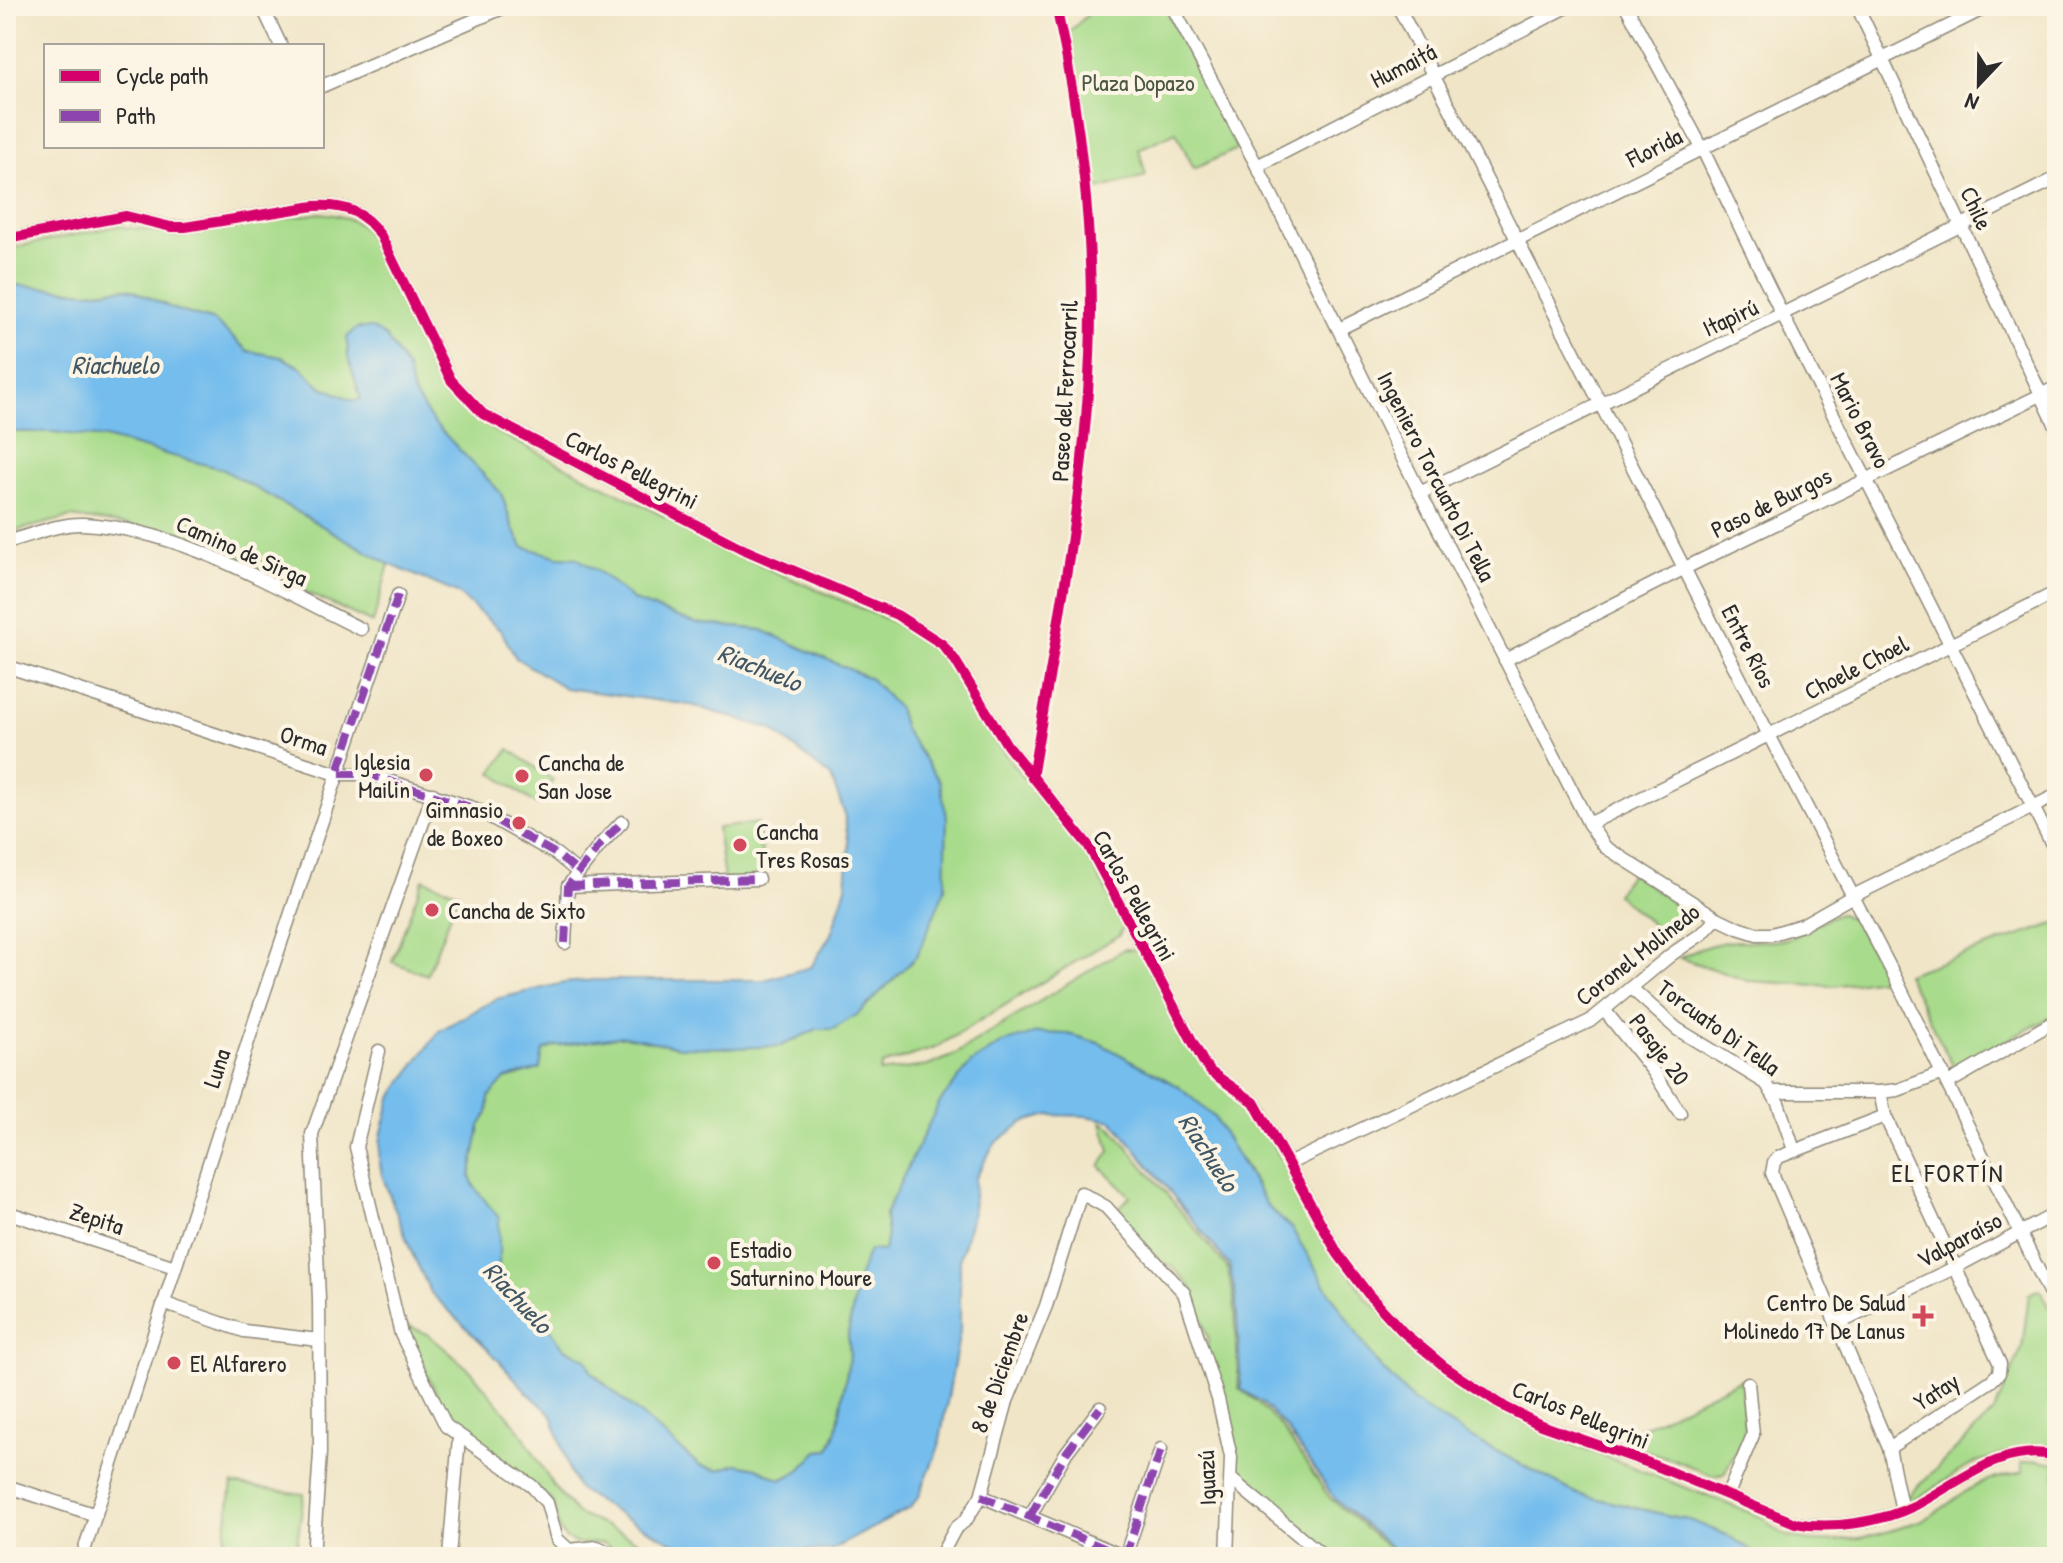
<svg xmlns="http://www.w3.org/2000/svg" width="2063" height="1563" font-family="'Patrick Hand',sans-serif">
	<rect width="100%" height="100%" fill="#fcf5e5"/>
	<filter id="ink" filterUnits="userSpaceOnUse"><feTurbulence type="fractalNoise" baseFrequency=".0125" numOctaves="2"/><feDisplacementMap in="SourceGraphic" scale="16" xChannelSelector="R" yChannelSelector="G"/><feConvolveMatrix kernelMatrix="1 2 1 2 8 2 1 2 1" color-interpolation-filters="sRGB"/></filter>
	<filter id="wash" filterUnits="userSpaceOnUse"><feTurbulence type="fractalNoise" baseFrequency=".006" numOctaves="4" result="noise"/><feDisplacementMap in="SourceGraphic" scale="32" xChannelSelector="R" yChannelSelector="G"/><feGaussianBlur stdDeviation="1.8" result="paint"/><feColorMatrix in="noise" values="0 0 0 0 0 0 0 0 0 0 0 0 0 0 0 0 0 1.4 0 .05"/><feComposite in="paint" operator="in"/></filter>
	<g filter="url(#wash)">
		<rect width="100%" height="100%" fill="#f0e5c7"/>
		<!-- green -->
		<g fill="#a8db8b" stroke="#6a835b" stroke-width="2">
			<path d="M1097 6H1164L1237 149 1194 169 1176 132 1139 149 1146 176 1098 189 1070 31Z"/>
			<path d="M320 213C348 215 364 223 380 247L445 382 466 411 495 431 773 571 903 626 938 650 955 673 973 711 984 726 1021 775 1085 852 1125 924 1119 935 935 1048 882 1065 880 1072 928 1066 952 1056 1124 949 1140 950 1193 1052 1245 1099 1366 1298 1491 1405 1555 1437 1764 1518C1792 1559 1879 1537 1919 1521 1939 1514 1952 1499 1970 1489 1986 1480 2005 1475 2023 1472L2021 1463 2037 1460 2055 1463 2057 1557H1760L1729 1536 1692 1521 1577 1494 1468 1436 1413 1401 1376 1362 1330 1293 1292 1229 1268 1207 1244 1164 1178 1086 1099 1043 1068 1034 1037 1033 885 1214 887 1234 884 1252 858 1279 848 1334 850 1353 837 1429 829 1450 818 1451 800 1470 781 1480 757 1468 736 1464 719 1470 700 1466 592 1373 586 1359 563 1347 545 1321 520 1305 499 1267V1218L475 1188 470 1177 480 1125 488 1113 489 1098 504 1079 521 1075 543 1051 555 1046 625 1036 680 1047 781 1046 817 1029H833L858 1014 917 956 940 782 904 729 898 708 871 679 762 630 695 623 634 601 600 573 577 558 559 557 523 547 513 528 501 493 433 422 413 393 407 369 386 337 348 357 361 399 354 401 320 386 302 368 281 357 248 351 214 321 176 310 128 288 88 292 6 284V249L118 226 176 234Z"/>
			<path d="M6 432H54L105 438 222 469 389 564 373 623 187 538 141 527 71 517 6 533Z"/>
			<path d="M509 749 553 780 536 804 492 773Z"/>
			<path d="M758 823 763 863 758 879 724 880 717 828Z"/>
			<path d="M1631 873 1689 913 1668 938 1616 894Z"/>
			<path d="M423 879 459 893 427 975 392 962Z"/>
			<path d="M1841 914 1854 921 1888 978 1833 986 1748 981 1680 958C1699 948 1720 941 1741 941 1758 941 1774 943 1790 938 1807 932 1824 916 1841 914Z"/>
			<path d="M2057 923V1014L1954 1068 1906 974Z"/>
			<path d="M1102 1122 1112 1128 1227 1267 1234 1298 1239 1389 1255 1400 1282 1428 1330 1498 1399 1557H1333L1243 1479 1236 1463 1207 1348 1208 1338 1191 1287 1172 1266 1160 1261 1116 1212 1130 1196 1100 1166 1110 1151Z"/>
			<path d="M2040 1289 2057 1321V1438L2048 1448C2017 1451 1989 1454 1962 1470 1943 1481 1928 1495 1906 1503L1905 1499 1994 1412 2022 1348 2029 1294Z"/>
			<path d="M407 1325 429 1335 472 1372 520 1430 553 1486 577 1514 620 1532 667 1557H627L602 1543 577 1544 565 1538 559 1529 552 1501 452 1423 409 1340Z"/>
			<path d="M1741 1379 1745 1435 1724 1474 1713 1476 1675 1460 1614 1441Z"/>
			<path d="M232 1484 304 1494 295 1557H222Z"/>
		</g>
		<!-- water -->
		<path fill="#74bded" stroke="#50748c" stroke-width="2" d="M6 284 88 292 128 288 176 310 214 321 248 351 281 357 302 368 320 386 354 401 361 399 348 357 347 337 357 328H372L386 337 407 369 413 393 433 422 501 493 513 528 523 547 559 557 577 558 600 573 634 601 695 623 762 630 871 679 898 708 904 729 940 782 947 818 945 889 917 956 858 1014 833 1029H817L781 1046 734 1048 680 1047 624 1036 555 1046 543 1051 540 1069 505 1079 489 1097 488 1113 480 1126 470 1177 475 1188 499 1218V1267L520 1304 545 1321 563 1347 586 1359 592 1373 700 1466 719 1470 736 1464 757 1468 781 1480 800 1470 818 1451 829 1450 837 1429 850 1354 848 1334 858 1279 869 1250 884 1251 887 1234 885 1214 939 1103 971 1063 1003 1043 1037 1033 1068 1034 1099 1043 1178 1086 1214 1117 1268 1207 1292 1229 1330 1293 1376 1362 1413 1401 1468 1436 1577 1494 1692 1521 1729 1536 1760 1557H1402L1335 1499 1286 1428 1260 1401 1241 1389 1236 1297 1229 1265 1113 1121 1086 1116 1049 1115 1024 1122 994 1144 975 1179 973 1212 960 1258V1331L939 1446 919 1496 910 1508 831 1550 781 1551 767 1557H702L625 1518 578 1489 570 1473 552 1415 528 1393 492 1353 431 1293 411 1251 382 1175 379 1158 381 1136 391 1098 439 1031 496 999 564 983 595 980H764L811 967 831 934 846 887 849 846 844 812 831 777 771 729 691 705 565 688 516 658 501 631 457 593 389 564 222 469 105 438 54 432H6Z"/>
	</g>
	<g filter="url(#ink)">
		<g fill="none" stroke-linecap="round" stroke-linejoin="round">
			<!-- minor casing -->
			<g stroke="#8e8879" stroke-width="15">
				<g id="minor">
					<path d="M262 6 281 46"/>
					<path d="M1172 6 1257 166 1420 493 1589 824 1605 847 1717 918 1738 928 1757 934H1772L1802 925 1853 896 2057 795"/>
					<path d="M1398 6 1769 735 1894 975 2057 1308"/>
					<path d="M1626 6 1702 148 1783 316 2057 854"/>
					<path d="M1857 6 2057 428"/>
					<path d="M322 86 507 6"/>
					<path d="M1257 166 1569 6"/>
					<path d="M6 239 126 216 171 227H185L314 206C344 204 364 211 381 236L451 380 483 414 743 549 897 615 942 644 955 660 1007 745 1088 845 1204 1063 1211 1072 1254 1102 1338 1254 1369 1295 1403 1332 1445 1367 1505 1407 1541 1425 1649 1463 1795 1523C1832 1530 1882 1522 1916 1505 1959 1483 2003 1442 2057 1456"/>
					<path d="M1339 329 1989 6"/>
					<path d="M1420 493 2057 178"/>
					<path d="M6 542C30 536 59 523 83 524 182 529 274 587 361 629"/>
					<path d="M1505 660 1685 568 2057 387"/>
					<path d="M6 666 337 774H367L476 809 556 854 578 872"/>
					<path d="M1589 824 2057 592"/>
					<path d="M568 886 758 879"/>
					<path d="M565 943 568 886 601 844 622 822"/>
					<path d="M1631 988 1677 1029 1766 1083 1778 1103 1794 1150"/>
					<path d="M1605 1011 1653 1071 1680 1113"/>
					<path d="M379 1051 356 1147 401 1334 446 1426 532 1486 547 1503 557 1539 569 1550 597 1547 618 1557"/>
					<path d="M1948 1083 2057 1020"/>
					<path d="M1773 1092H1880"/>
					<path d="M1885 1116 2000 1364 1999 1373 1991 1381 1889 1448"/>
					<path d="M1288 1164 1590 1021 1672 954 1703 933 1717 918"/>
					<path d="M6 1212 175 1267"/>
					<path d="M163 1303 244 1331 318 1340"/>
					<path d="M1837 1324 1954 1268 2057 1213"/>
					<path d="M1231 1479 1325 1557"/>
					<path d="M6 1486 96 1515"/>
					<path d="M1728 1494 1753 1435 1748 1383"/>
					<path d="M981 1496 1125 1557"/>
					<path d="M1902 1511 1889 1448 1772 1173 1774 1162 1779 1157 1885 1116 1880 1092 1898 1090 1943 1073"/>
					<path d="M1030 1516 1066 1453 1100 1408"/>
					<path d="M82 1557 256 1017 398 595"/>
					<path d="M313 1557 320 1453 319 1299 312 1134 433 794"/>
					<path d="M449 1557 459 1437"/>
					<path d="M940 1557 955 1529 966 1520 981 1496 1007 1401 1046 1306 1081 1193 1106 1207 1184 1293 1218 1399 1231 1457 1227 1557"/>
					<path d="M1125 1557 1161 1449"/>
				</g>
			</g>
			<!-- minor -->
			<use href="#minor" stroke="#fff" stroke-width="12"/>
			<!-- quiet -->
			<g stroke="#8e44ad" stroke-width="8" stroke-dasharray="16 8" stroke-linecap="butt">
				<path d="M398 595 337 774H367L476 809 556 854 578 872"/>
				<path d="M568 886 758 879"/>
				<path d="M565 943 568 886 601 844 622 822"/>
				<path d="M981 1496 1125 1557"/>
				<path d="M1030 1516 1066 1453 1100 1408"/>
				<path d="M1125 1557 1161 1449"/>
			</g>
			<!-- cycleway casing -->
			<g stroke="#fcf5e5" stroke-width="15">
				<g id="cycleway">
					<path d="M6 239 126 216 171 227H185L314 206C344 204 364 211 381 236L451 380 483 414 743 549 897 615 942 644 955 660 1007 745 1088 845 1204 1063 1211 1072 1254 1102 1338 1254 1369 1295 1403 1332 1445 1367 1505 1407 1541 1425 1649 1463 1795 1523C1832 1530 1882 1522 1916 1505 1959 1483 2003 1442 2057 1456"/>
					<path d="M1032 778C1055 638 1084 498 1090 356 1095 243 1081 117 1056 6"/>
				</g>
			</g>
			<!-- cycleway -->
			<use href="#cycleway" stroke="#d6006c" stroke-width="10"/>
		</g>
	</g>
	<!-- markers -->
	<g fill="#d1495b" stroke="#fcf5e5" stroke-width="3">
		<circle cx="426" cy="775" r="8"/>
		<circle cx="522" cy="776" r="8"/>
		<circle cx="519" cy="823" r="8"/>
		<circle cx="740" cy="845" r="8"/>
		<circle cx="432" cy="910" r="8"/>
		<circle cx="714" cy="1263" r="8"/>
		<path d="M1919 1304h8v8h8v8h-8v8h-8v-8h-8v-8h8z"/>
		<circle cx="174" cy="1363" r="8"/>
	</g>
	<g text-anchor="middle" dominant-baseline="central" stroke-width="8" stroke-linejoin="round" paint-order="stroke">
		<!-- street labels -->
		<g font-size="24" fill="#2b2b2b" stroke="#fcf5e5">
			<text transform="translate(1403 65) rotate(-27)">Humaitá</text>
			<text transform="translate(1654 147) rotate(-27)">Florida</text>
			<text transform="translate(1977 208) rotate(65)">Chile</text>
			<text transform="translate(1730 317) rotate(-25)">Itapirú</text>
			<text transform="translate(1064 391) rotate(-87)">Paseo del Ferrocarril</text>
			<text transform="translate(1861 420) rotate(63)">Mario Bravo</text>
			<text transform="translate(632 469) rotate(27)">Carlos Pellegrini</text>
			<text transform="translate(1437 476) rotate(63)">Ingeniero Torcuato Di Tella</text>
			<text transform="translate(1771 502) rotate(-26)">Paso de Burgos</text>
			<text transform="translate(242 550) rotate(24)">Camino de Sirga</text>
			<text transform="translate(1749 646) rotate(63)">Entre Ríos</text>
			<text transform="translate(1856 667) rotate(-27)">Choele Choel</text>
			<text transform="translate(304 740) rotate(18)">Orma</text>
			<text transform="translate(1135 895) rotate(61)">Carlos Pellegrini</text>
			<text transform="translate(1637 954) rotate(-38)">Coronel Molinedo</text>
			<text transform="translate(1719 1027) rotate(36)">Torcuato Di Tella</text>
			<text transform="translate(1660 1049) rotate(53)">Pasaje 20</text>
			<text transform="translate(216 1068) rotate(-72)">Luna</text>
			<text transform="translate(97 1218) rotate(18)">Zepita</text>
			<text transform="translate(1959 1239) rotate(-28)">Valparaíso</text>
			<text transform="translate(999 1372) rotate(-70)">8 de Diciembre</text>
			<text transform="translate(1936 1391) rotate(-33)">Yatay</text>
			<text transform="translate(1581 1414) rotate(22)">Carlos Pellegrini</text>
			<text transform="translate(1206 1478) rotate(-92)">Iguazú</text>
		</g>
		<!-- park labels -->
		<g font-size="24" fill="#4a5743" stroke="#fcf5e5">
			<text x="1138" y="82">Plaza Dopazo</text>
		</g>
		<!-- poi labels -->
		<g font-size="24" fill="#2b2b2b" stroke="#fcf5e5" text-anchor="start">
			<text x="410" y="761" text-anchor="end">Iglesia<tspan x="410" dy="28">Mailin</tspan></text>
			<text x="538" y="762">Cancha de<tspan x="538" dy="28">San Jose</tspan></text>
			<text x="503" y="809" text-anchor="end">Gimnasio<tspan x="503" dy="28">de Boxeo</tspan></text>
			<text x="756" y="831">Cancha<tspan x="756" dy="28">Tres Rosas</tspan></text>
			<text x="448" y="910">Cancha de Sixto</text>
			<text x="730" y="1249">Estadio<tspan x="730" dy="28">Saturnino Moure</tspan></text>
			<text x="1905" y="1302" text-anchor="end">Centro De Salud<tspan x="1905" dy="28">Molinedo 17 De Lanus</tspan></text>
			<text x="190" y="1363">El Alfarero</text>
		</g>
		<!-- water labels -->
		<g font-size="26" font-style="italic" fill="#415765" stroke="#fcf5e5">
			<text x="115" y="364">Riachuelo</text>
			<text transform="translate(760 667) rotate(22)">Riachuelo</text>
			<text transform="translate(1209 1152) rotate(57)">Riachuelo</text>
			<text transform="translate(518 1297) rotate(47)">Riachuelo</text>
		</g>
		<!-- neighbourhood labels -->
		<g font-size="26" letter-spacing="2" fill="#2b2b2b" stroke="#fcf5e5">
			<text x="1948" y="1172">EL FORTÍN</text>
		</g>
	</g>
	<!-- margin -->
	<rect width="2063" height="1563" fill="none" stroke="#fcf5e5" stroke-width="32"/>
	<!-- legend -->
	<rect x="44" y="44" width="280" height="104" fill="#fcf5e5" stroke="#a8a49b" stroke-width="2"/>
	<rect x="60" y="70" width="40" height="12" fill="#d6006c" stroke="#a8a49b" stroke-width="2"/>
	<text x="116" y="84" font-size="24" fill="#2b2b2b">Cycle path</text>
	<rect x="60" y="110" width="40" height="12" fill="#8e44ad" stroke="#a8a49b" stroke-width="2"/>
	<text x="116" y="124" font-size="24" fill="#2b2b2b">Path</text>
	<!-- north arrow -->
	<g transform="translate(1979 84) rotate(202)" stroke="#fcf5e5" stroke-width="6" paint-order="stroke">
	<path d="M0-6L14 30L0 20L-14 30Z" fill="#2b2b2b"/>
	<text y="-12" font-size="22" font-weight="bold" text-anchor="middle" fill="#2b2b2b">N</text>
	</g>
</svg>
